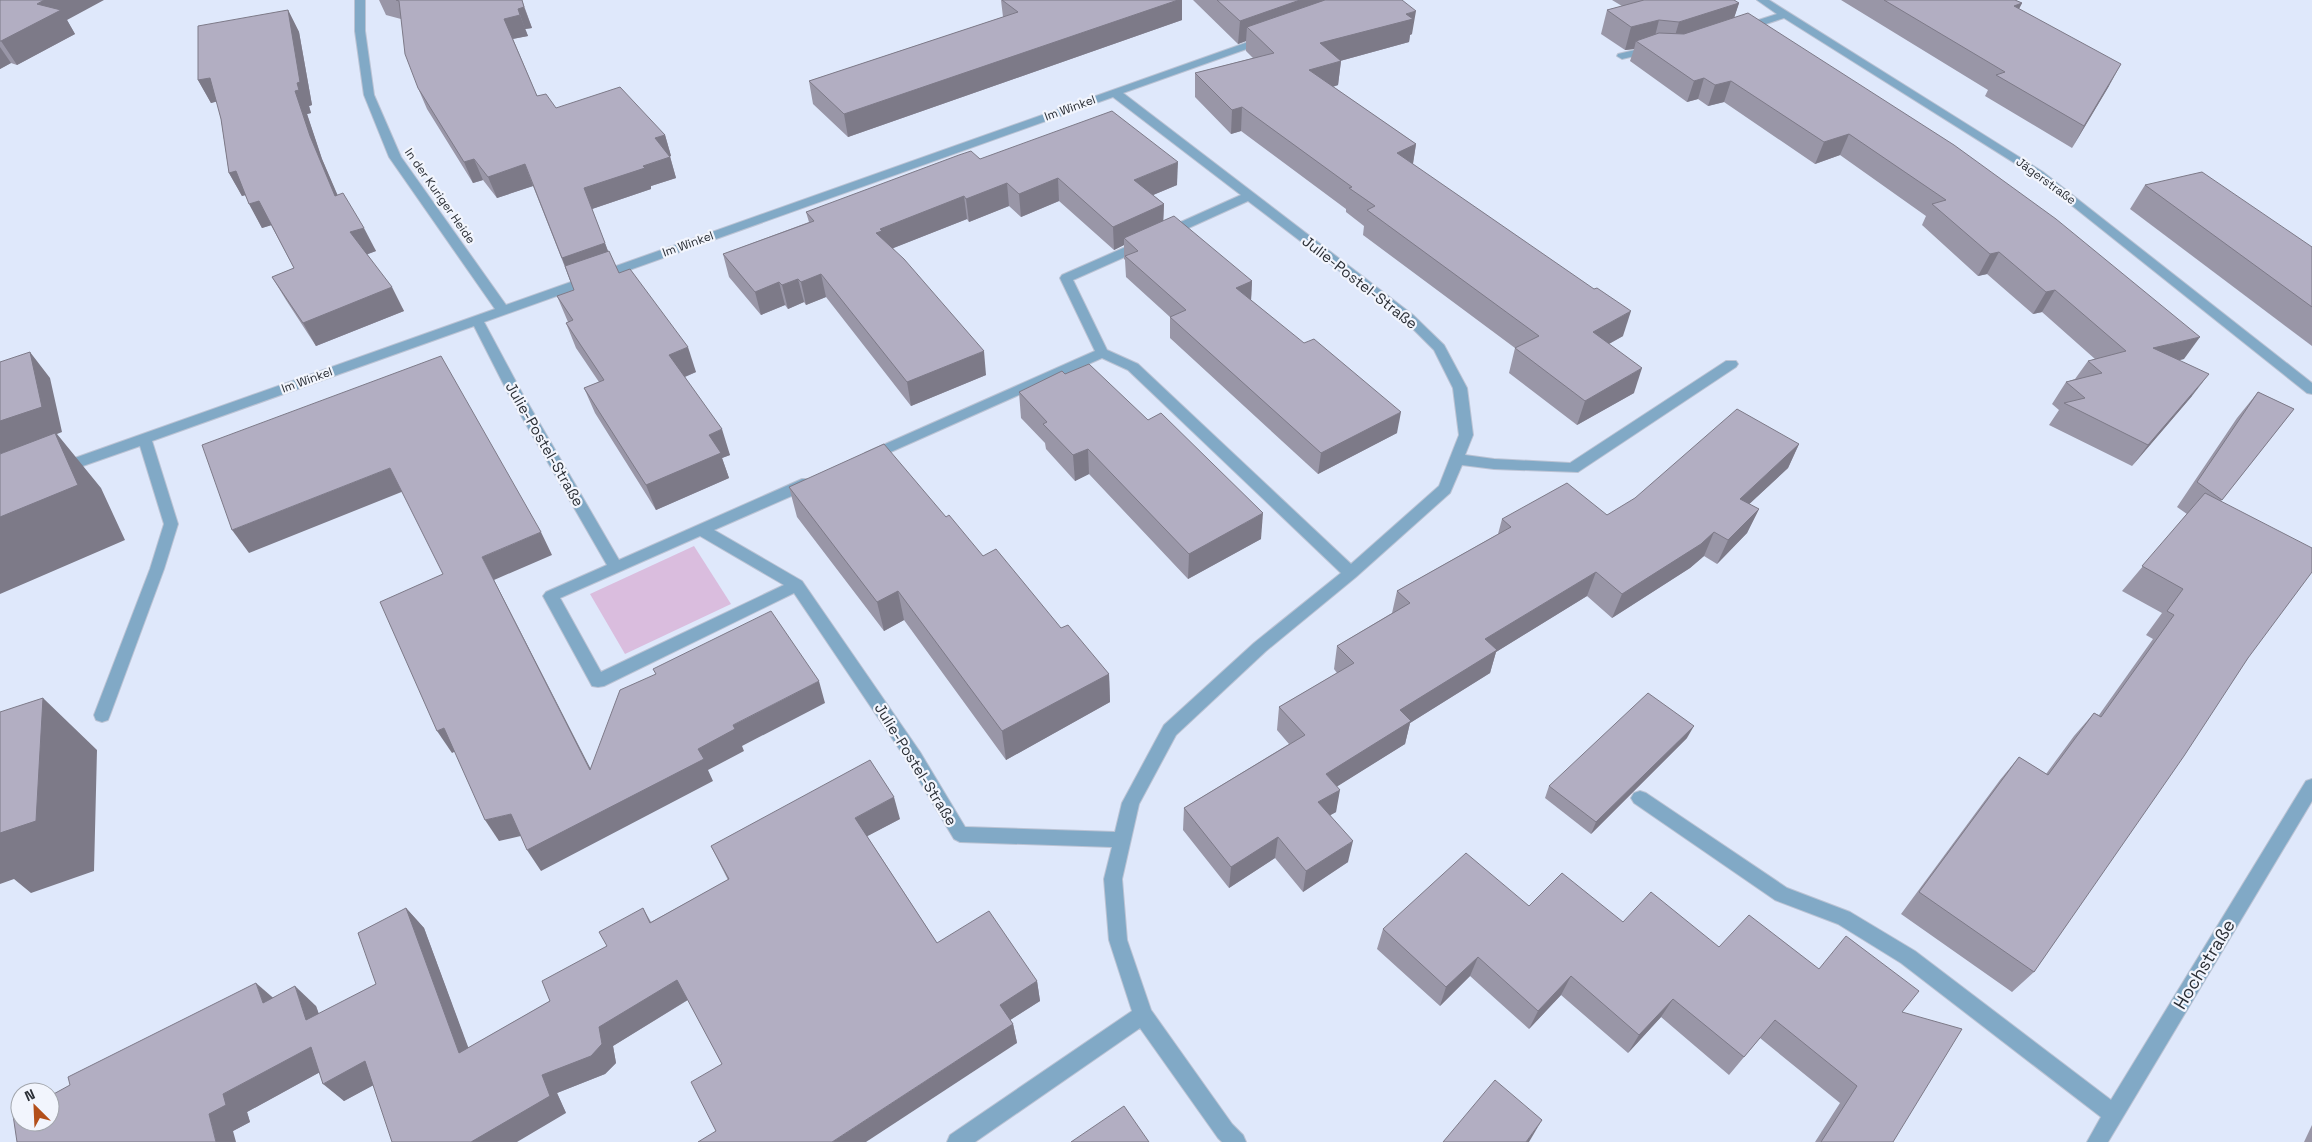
<svg xmlns="http://www.w3.org/2000/svg" width="2312" height="1142" font-family="'Space Grotesk',sans-serif">
	<rect width="100%" height="100%" fill="#dfe8fb"/>
	<!-- green -->
	<path fill="#dabdde" d="M694 546 731 604 625 654 590 594Z"/>
	<g fill="none" stroke-linecap="round" stroke-linejoin="round">
		<!-- minor casing -->
		<g stroke="#bbc3d4" stroke-width="2">
			<g id="minor">
				<path d="M355 0H365V31L374 95 401 157 506 305 1265 36 1269 37V41L1123 93 1413 315 1444 345 1467 388 1473 435 1465 455 1494 459 1570 463 1726 361H1736L1738 364 1736 367 1578 472 1494 469 1462 465 1450 493 1356 577 1266 651 1176 735 1139 804 1122 879 1127 940 1151 1010 1232 1124 1243 1135 1246 1142H1222L1218 1138 1140 1028 975 1142H947L950 1135 1132 1011 1109 940 1104 879 1112 847 960 842 954 839 908 762 794 593 604 686 598 687 592 686 543 596 546 592 607 565 508 393 474 326 152 441 178 524 164 569 110 715 108 720 102 722 96 720 94 715 150 569 164 524 140 446 60 474 55 473 53 469 55 465 495 309 389 157 364 95 355 31ZM1113 97 1241 195 1163 230 1161 233 1163 236H1171L1248 201 1405 321 1434 350 1453 388 1459 435 1439 486 1351 564 1138 364 1107 350 1073 280 1145 248 1147 245 1145 242H1137L1062 275 1060 278 1095 351 865 453 863 456 865 459H875L1102 358 1128 370 1341 573 1254 643 1164 725 1122 803 1115 832 965 827 920 752 802 581 714 530 812 487 814 483 812 479H802L619 560 522 393 484 322ZM700 536 784 585 601 672 560 598Z"/>
				<path d="M1757 0H1769L2043 172 2312 383V394L2307 393 2035 176 1784 18 1748 30H1740V26L1777 14Z"/>
				<path d="M1652 46 1657 49 1656 51 1622 59 1617 56 1618 54Z"/>
				<path d="M2312 779V801L2108 1142H2087L2101 1117 1901 963 1838 924 1775 900 1634 803 1631 798 1634 793 1640 791 1646 793 1787 888 1850 912 1915 951 2111 1100 2306 781Z"/>
			</g>
		</g>
		<!-- minor -->
		<use href="#minor" fill="#81a9c6" fill-rule="evenodd"/>
	</g>
	<!-- wall -->
	<g fill="#9996a7">
		<path d="M0 0 67 20 75 34 17 65 11 63 0 69Z"/>
		<path d="M379 0H522L532 28 525 29 528 36 513 39 537 96 556 108 665 135 671 156H670L676 178 651 186V189L592 209 608 251 619 273 696 372 685 377 730 455 722 458 729 478 656 510 595 413 584 388 599 382 576 348 566 323 568 322 557 296 574 290 533 186 497 198 483 180 473 183 427 109 418 88 401 19 386 15Z"/>
		<path d="M1001 0H1182V20L848 137 813 104 809 81 1003 17Z"/>
		<path d="M1193 0H1402L1412 34 1410 35 1409 42 1340 61H1341L1338 85 1333 87 1416 144 1413 164 1623 336 1609 344 1634 393 1577 425 1509 373 1515 348 1363 235 1364 226 1346 212V209L1241 131 1231 134 1195 97V73L1253 58 1246 51V41L1238 44Z"/>
		<path d="M1612 0H1734L1739 3 1734 18 2184 359 2178 360 2192 396 2132 466 2049 425 2059 410 2052 404 2066 382 2075 379 2088 361 2095 359 2042 312 2033 314 1987 274 1978 276 1922 225 1926 216 1840 155 1815 164 1724 102 1708 106 1698 99 1687 102 1630 61 1634 49 1625 50 1601 34 1607 10 1622 6Z"/>
		<path d="M1841 0H2015L2022 3 2019 9 2109 86 2072 148 1985 96 1988 90Z"/>
		<path d="M288 10 299 32 312 105 309 106 311 113 307 114 322 159 337 195 376 251 367 254 404 311 316 346 286 300 272 277 294 268 271 225 262 228 245 195 242 196 229 173 221 119 217 101 211 103 198 80Z"/>
		<path d="M980 159 1177 185 1153 195 1164 204 1163 221 1252 281 1251 300 1397 433 1318 474 1170 338V317L1126 277 1125 260 1124 259V245L1114 250 1059 201 1021 217 1009 206 969 222 967 219 893 248 986 375 911 406 826 297 806 305 804 302 788 309 785 305 761 315 729 277 723 254 809 222 806 212Z"/>
		<path d="M2145 185 2312 247V346L2130 209Z"/>
		<path d="M1065 374 1261 539 1188 579 1089 474 1075 481 1046 449 1045 443 1021 418 1019 392Z"/>
		<path d="M2258 392 2294 409 2221 501 2248 658 2034 972 2012 992 1901 914 2000 780 2019 757 2046 774 2074 736 2094 713 2099 715 2153 639 2146 635 2162 613 2122 591 2187 514 2177 507 2237 418Z"/>
		<path d="M1799 444 1788 468 1749 504 1759 509 1747 533 1717 564 1704 556 1690 568 1612 618 1587 596 1496 652 1490 673 1410 723 1405 744 1337 786 1336 812 1330 815 1348 862 1303 892 1275 858 1229 888 1183 830 1184 808 1289 744 1277 730 1279 707 1337 673 1334 669 1337 646 1392 613 1397 591 1498 534 1502 519 1607 515Z"/>
		<path d="M789 487 983 556 1109 674 1110 702 1006 760 904 620 884 631 797 517Z"/>
		<path d="M1687 738 1591 834 1545 798 1549 786Z"/>
		<path d="M900 819 867 836 937 943 1037 981 1040 1001 1010 1020 1013 1024 1017 1043 716 1131 722 1064 688 1000 613 1046 616 1063 605 1074 557 1093 566 1113 373 1085 344 1101 320 1072 247 1112 250 1122 233 1131 70 1085 273 998 316 1006 319 1014 376 984 406 908 424 928 468 1048 550 1001 607 946 643 908 651 922 728 880 711 846Z"/>
		<path d="M1529 906 1623 922 1719 947 1819 969 1902 1012 1893 1142H1815L1840 1103 1760 1038 1729 1075 1661 1017 1628 1053 1561 995 1529 1029 1470 976 1440 1006 1377 949 1383 929Z"/>
		<path d="M2312 1125V1142H2304Z"/>
	</g>
	<!-- shaded-wall -->
	<g fill="#7d7a88">
		<path d="M44 0H104L67 20 75 34 17 65 1 41 37 4Z"/>
		<path d="M1178 0H1182V20L848 137 844 114Z"/>
		<path d="M1300 0H1363L1247 27 1246 41 1238 44 1240 21Z"/>
		<path d="M1739 3 1731 27 1672 46 1679 22Z"/>
		<path d="M2022 3 2011 24 2014 6Z"/>
		<path d="M524 7 532 28 525 29 518 9Z"/>
		<path d="M288 10 299 32 312 105 309 106 311 113 307 114 322 159 348 219 335 196 310 136 295 91 297 83Z"/>
		<path d="M1416 11 1412 34 1410 35 1409 42 1318 67 1320 43 1406 14Z"/>
		<path d="M520 15 528 36 512 39 504 19Z"/>
		<path d="M1659 20 1653 44 1636 41 1634 49 1625 50 1631 27Z"/>
		<path d="M0 47 11 63 0 69Z"/>
		<path d="M1341 61 1338 85 1307 94 1309 70Z"/>
		<path d="M2121 64 2109 86 2072 148 2084 126Z"/>
		<path d="M210 78 223 100 211 103 198 80Z"/>
		<path d="M1704 78 1698 99 1687 102 1694 81Z"/>
		<path d="M1731 81 1724 102 1708 106 1715 85Z"/>
		<path d="M1242 107 1241 131 1231 134 1232 110Z"/>
		<path d="M1849 134 1840 155 1815 164 1824 142Z"/>
		<path d="M665 135 671 156 661 159 655 138Z"/>
		<path d="M1416 144 1412 169 1397 153Z"/>
		<path d="M670 157 676 178 651 186V189L592 209 584 188 643 166Z"/>
		<path d="M474 159 483 180 473 183 464 162Z"/>
		<path d="M1178 162 1177 185 1134 203V180Z"/>
		<path d="M525 164 533 186 497 198 488 177Z"/>
		<path d="M236 171 250 194 242 196 229 173Z"/>
		<path d="M1058 178 1059 201 1021 217 1019 194Z"/>
		<path d="M1007 183 1009 206 969 222 966 199Z"/>
		<path d="M964 196 967 219 886 251 876 233 880 229Z"/>
		<path d="M259 201 272 225 262 228 249 204Z"/>
		<path d="M1164 204 1163 228 1124 238V245L1114 250 1113 227Z"/>
		<path d="M364 228 376 251 363 256 350 232Z"/>
		<path d="M605 243 613 265 570 280 562 258Z"/>
		<path d="M1999 252 1987 274 1978 276 1990 254Z"/>
		<path d="M821 274 826 297 806 305 801 282Z"/>
		<path d="M798 279 804 302 788 309 782 285Z"/>
		<path d="M1252 281 1251 301 1236 288Z"/>
		<path d="M779 282 785 305 761 315 755 292Z"/>
		<path d="M392 287 404 311 316 346 303 323Z"/>
		<path d="M2055 290 2042 312 2033 314 2046 292Z"/>
		<path d="M1631 311 1623 336 1585 357 1593 332Z"/>
		<path d="M2200 337 2184 359 2137 370 2153 348Z"/>
		<path d="M688 347 696 372 677 380 669 355Z"/>
		<path d="M984 351 986 375 911 406 907 382Z"/>
		<path d="M30 352 50 378 62 432 57 434 101 488 125 540 0 594V517L56 434 0 454V421Z"/>
		<path d="M1642 368 1634 393 1577 425 1585 401Z"/>
		<path d="M2209 374 2192 396 2132 466 2148 445Z"/>
		<path d="M1401 412 1397 433 1318 474 1321 453Z"/>
		<path d="M722 429 730 455 722 458 729 478 656 510 646 485 709 435Z"/>
		<path d="M1799 444 1788 468 1729 523 1740 499Z"/>
		<path d="M1088 449 1089 474 1075 481 1073 455Z"/>
		<path d="M390 468 404 491 249 553 232 530Z"/>
		<path d="M1759 509 1747 533 1717 564 1728 540Z"/>
		<path d="M1263 513 1261 539 1188 579 1189 554Z"/>
		<path d="M541 532 552 555 494 580 602 791 590 770 482 557Z"/>
		<path d="M1714 532 1704 556 1690 568 1612 618 1622 594Z"/>
		<path d="M1596 572 1587 596 1496 652 1490 673 1410 723 1405 744 1322 796 1326 774 1400 710 1485 639Z"/>
		<path d="M898 591 904 620 884 631 877 602Z"/>
		<path d="M1109 674 1110 702 1006 760 1002 731Z"/>
		<path d="M819 681 825 703 742 746 744 751 708 770 713 781 541 871 527 850 698 749 733 725Z"/>
		<path d="M43 698 97 750 94 871 31 893 14 879 0 884V833Z"/>
		<path d="M1694 726 1687 738 1591 834 1596 822Z"/>
		<path d="M444 728 458 750 452 753 437 731Z"/>
		<path d="M1340 790 1336 812 1315 824 1318 802Z"/>
		<path d="M894 797 900 819 862 839 855 818Z"/>
		<path d="M511 814 525 835 499 841 485 820Z"/>
		<path d="M1278 837 1275 858 1229 888 1231 867Z"/>
		<path d="M1353 841 1348 862 1303 892 1306 871Z"/>
		<path d="M406 908 424 928 477 1071 459 1053Z"/>
		<path d="M1478 957 1470 976 1440 1006 1446 987Z"/>
		<path d="M1571 976 1561 995 1529 1029 1538 1011Z"/>
		<path d="M677 980 689 999 613 1046 616 1063 605 1074 557 1093 566 1113 517 1142H471L542 1075 599 1027Z"/>
		<path d="M1037 981 1040 1001 1004 1024 1000 1005Z"/>
		<path d="M256 983 278 1002 263 1003Z"/>
		<path d="M295 986 316 1006 327 1039 306 1020Z"/>
		<path d="M1673 999 1661 1017 1628 1053 1639 1035Z"/>
		<path d="M1013 1024 1017 1043 866 1142H832Z"/>
		<path d="M311 1047 333 1065 247 1112 250 1122 233 1131 236 1142H216L209 1114 223 1094Z"/>
		<path d="M365 1061 385 1079 344 1101 323 1084Z"/>
		<path d="M1542 1120 1529 1142H1526Z"/>
	</g>
	<!-- building -->
	<g fill="#b2aec2" stroke="#7d7a88">
		<path d="M0 0H44L37 4 61 10 1 41H0Z"/>
		<path d="M396 0H522L524 7 518 9 520 15 504 19 537 96 546 94 556 108 620 87 665 135 655 138 670 157 643 166 645 168 584 188 605 243 562 258 525 164 488 177 474 159 464 162 418 88 405 54 399 1Z"/>
		<path d="M1002 0H1178L844 114 809 81 1018 12Z"/>
		<path d="M1217 0H1300L1240 21Z"/>
		<path d="M1325 0H1402L1416 11 1406 14 1413 19 1320 43 1341 61 1309 70 1416 144 1397 153 1594 289 1597 288 1631 311 1593 332 1642 368 1585 401 1515 348 1539 336 1367 210 1375 206 1349 188 1352 187 1242 107 1232 110 1195 73 1274 53 1247 27Z"/>
		<path d="M1644 0H1734L1739 3 1679 22 1659 20 1631 27 1607 10Z"/>
		<path d="M1884 0H2015L2022 3 2014 6 2121 64 2084 126 1996 75 2005 72Z"/>
		<path d="M288 10 300 82 297 83 299 90 295 91 310 136 335 196 343 193 364 228 350 232 392 287 303 323 272 277 294 268 259 201 249 204 236 171 229 173 221 119 210 78 198 80V26Z"/>
		<path d="M1748 13 1954 145 2056 219 2200 337 2153 348 2209 374 2148 445 2064 403 2085 398 2066 382 2102 373 2088 361 2126 351 2055 290 2046 292 1999 252 1990 254 1932 204 1946 200 1849 134 1824 142 1731 81 1715 85 1704 78 1694 81 1636 41 1659 33 1684 34Z"/>
		<path d="M1112 111 1178 162 1134 180 1164 204 1113 227 1058 178 1019 194 1007 183 966 199 964 196 880 229 882 231 876 233 904 259 984 351 907 382 821 274 801 282 798 279 782 285 779 282 755 292 723 254 814 221 806 212 959 155 971 151 980 159Z"/>
		<path d="M2202 172 2312 247V307L2145 185Z"/>
		<path d="M1174 216 1252 281 1236 288 1304 343 1314 339 1401 412 1321 453 1170 317 1186 310 1125 256 1138 251 1124 238Z"/>
		<path d="M609 251 619 273 630 269 688 347 669 355 722 429 709 435 721 453 646 485 584 388 604 380 566 323 573 320 557 296 574 290 565 266Z"/>
		<path d="M30 352 42 407 0 421V362Z"/>
		<path d="M441 356 541 532 482 557 590 770 620 690 656 674 653 669 771 611 819 681 733 725 735 729 698 749 704 759 527 850 511 814 485 820 444 728 437 731 380 602 443 574 390 468 232 530 202 445Z"/>
		<path d="M1089 364 1148 420 1161 413 1263 513 1189 554 1088 449 1073 455 1043 424 1047 422 1019 392 1062 371 1065 374Z"/>
		<path d="M2258 392 2294 409 2222 500 2197 482Z"/>
		<path d="M1737 409 1799 444 1740 499 1759 509 1728 540 1714 532 1701 544 1622 594 1596 572 1485 639 1497 650 1400 710 1411 721 1326 774 1340 790 1318 802 1353 841 1306 871 1278 837 1231 867 1184 808 1305 735 1279 707 1354 663 1337 646 1410 603 1397 591 1511 527 1502 519 1567 483 1607 515 1635 498Z"/>
		<path d="M55 433 78 485 0 517V454Z"/>
		<path d="M884 444 946 517 949 515 983 556 996 549 1061 628 1068 625 1109 674 1002 731 898 591 877 602 789 487Z"/>
		<path d="M2205 493 2312 548V572L2248 658 2184 756 2034 972 1919 892 2019 757 2048 775 2094 713 2101 717 2174 615 2167 611 2183 589 2142 566Z"/>
		<path d="M1648 693 1694 726 1596 822 1549 786Z"/>
		<path d="M43 698 36 821 0 833V712Z"/>
		<path d="M870 760 894 797 855 818 937 943 989 911 1037 981 1000 1005 1013 1024 832 1142H698L716 1131 691 1082 722 1064 677 980 599 1027 602 1044 591 1056 542 1075 550 1096 471 1142H392L365 1061 323 1084 311 1047 223 1094 226 1105 209 1114 216 1142H17L13 1115 20 1111V1122H50V1096L70 1085 68 1077 256 983 263 1003 295 986 306 1020 376 984 358 933 406 908 459 1053 550 1001 542 981 607 946 599 932 643 908 650 923 729 879 711 846Z"/>
		<path d="M1466 853 1529 906 1562 873 1623 922 1651 892 1719 947 1749 915 1819 969 1846 936 1919 991 1902 1012 1962 1029 1893 1142H1821L1857 1086 1775 1020 1744 1057 1673 999 1639 1035 1571 976 1538 1011 1478 957 1446 987 1383 929Z"/>
		<path d="M1495 1080 1542 1120 1526 1142H1443Z"/>
		<path d="M1124 1106 1149 1142H1071Z"/>
	</g>
	<g text-anchor="middle" dominant-baseline="central" stroke-width="4.5" stroke-linejoin="round" paint-order="stroke">
		<!-- far-street labels -->
		<g font-size="12" fill="#2b2f36" stroke="#f2f5fd">
			<text transform="translate(1070 108) rotate(-20)">Im Winkel</text>
			<text transform="translate(2046 181) rotate(36)">Jägerstraße</text>
			<text transform="translate(440 196) rotate(55)">In der Kuriger Heide</text>
			<text transform="translate(688 244) rotate(-20)">Im Winkel</text>
			<text transform="translate(307 380) rotate(-20)">Im Winkel</text>
		</g>
		<!-- street labels -->
		<g font-size="15" fill="#2b2f36" stroke="#f2f5fd">
			<text transform="translate(1360 282) rotate(38)">Julie-Postel-Straße</text>
			<text transform="translate(545 444) rotate(60)">Julie-Postel-Straße</text>
			<text transform="translate(916 764) rotate(58)">Julie-Postel-Straße</text>
		</g>
		<!-- near-street labels -->
		<g font-size="18" fill="#2b2f36" stroke="#f2f5fd">
			<text transform="translate(2204 964) rotate(-59)">Hochstraße</text>
		</g>
	</g>
	<!-- north arrow -->
	<g transform="translate(35 1107) rotate(336)"><circle r="24" fill="#f2f5fd" stroke="#a2a6ad"/>
	<path d="M0-4L9 19L0 12L-9 19Z" fill="#b34f1b"/>
	<text y="-8" font-size="14" font-weight="bold" text-anchor="middle" fill="#2b2f36">N</text>
	</g>
</svg>
